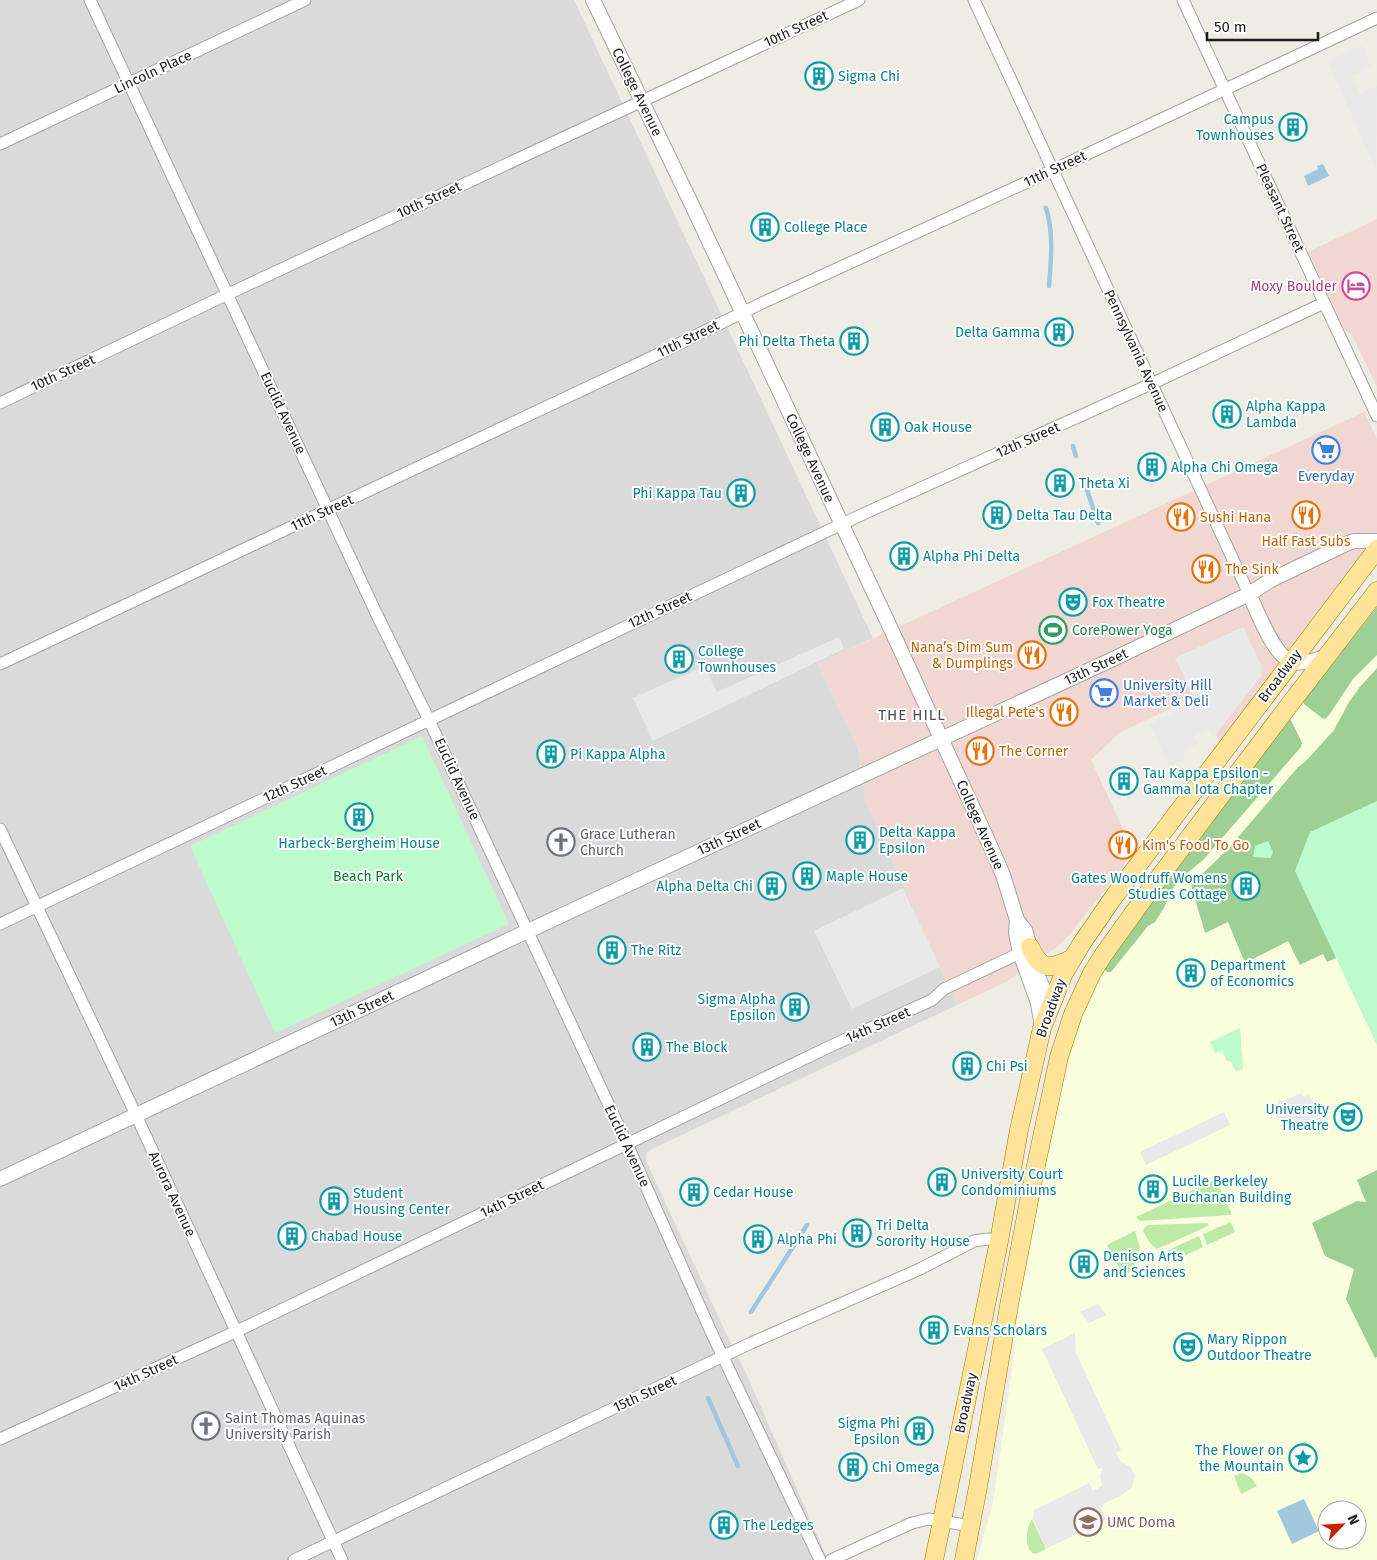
<svg xmlns="http://www.w3.org/2000/svg" width="1377" height="1560" font-family="'Fira Sans',sans-serif">
	<rect width="100%" height="100%" fill="#efede3"/>
	<!-- residential -->
	<path fill="#dbdada" d="M0 0H574L873 638 818 664 858 748 866 802 957 1005 652 1149 647 1153 646 1157V1161L726 1333 746 1373 828 1560H0Z"/>
	<!-- commercial -->
	<g fill="#f1d7d1">
		<path d="M1377 219V387L1352 335 1344 329 1308 252Z"/>
		<path d="M1364 412 1377 439V537L1220 744 1199 695 1119 733 1091 760 1134 852 1070 934 1057 947 1006 982 957 1005 866 802 858 748 818 664Z"/>
	</g>
	<!-- education -->
	<path fill="#f9ffdc" fill-rule="evenodd" d="M1377 603V1560H977L993 1503 1015 1348 1013 1325 1064 1071 1077 1026 1103 969ZM1327 1510H1357V1540H1327Z"/>
	<!-- grass -->
	<g fill="#bdeba7">
		<path d="M1216 1179 1231 1212V1215L1140 1221 1136 1217Z"/>
		<path d="M1231 1222 1235 1232 1207 1245 1203 1234Z"/>
		<path d="M1208 1223 1209 1225 1206 1227 1157 1249 1150 1243 1143 1231 1144 1228 1148 1225Z"/>
		<path d="M1135 1231 1140 1248 1134 1267 1129 1273 1125 1274 1122 1273 1107 1245Z"/>
		<path d="M1199 1236 1203 1247 1169 1263 1164 1252Z"/>
		<path d="M1306 1441 1316 1463 1300 1471C1294 1460 1292 1453 1301 1443Z"/>
		<path d="M1241 1473C1249 1475 1253 1479 1257 1486L1241 1494 1234 1476Z"/>
		<path d="M1032 1519 1046 1549 1036 1554 1032 1553C1024 1544 1026 1529 1032 1519Z"/>
	</g>
	<!-- forest -->
	<g fill="#9ed096">
		<path d="M1377 607V655L1353 679 1329 715 1325 719 1322 718 1304 704 1303 701Z"/>
		<path d="M1377 668V1037L1338 957 1327 962 1323 954 1300 965 1288 941 1245 963 1228 922 1205 933 1191 885 1227 850 1298 767 1306 761 1334 730 1349 702 1359 688Z"/>
		<path d="M1290 718 1302 743 1301 747 1203 860 1180 879 1171 891 1165 906 1155 922 1148 926 1111 972H1107L1104 969 1126 935 1131 932 1149 905Z"/>
		<path d="M1377 1170V1357L1375 1358 1346 1299 1354 1269 1325 1256 1312 1223 1357 1201 1366 1202 1357 1180Z"/>
	</g>
	<!-- park -->
	<g fill="#befbcc">
		<path d="M422 736 509 924 275 1033 190 846Z"/>
		<path d="M1377 801V1045L1295 871 1310 832Z"/>
		<path d="M1268 841 1273 852 1271 858 1253 857 1255 846Z"/>
		<path d="M1240 1028 1243 1068 1236 1072 1231 1062 1227 1061 1222 1051 1215 1053 1210 1042Z"/>
	</g>
	<!-- parking -->
	<g fill="#e9e9e9">
		<path d="M1362 45 1371 66 1352 76 1360 94 1377 86 1376 170 1327 61Z"/>
		<path d="M1243 627 1262 667 1261 676 1213 738 1208 729 1194 736 1198 744 1182 752 1185 760 1170 767 1150 724 1196 702 1175 658Z"/>
		<path d="M839 637 844 649 653 741 633 698 704 666 717 692Z"/>
		<path d="M903 888 940 967 852 1009 814 931Z"/>
		<path d="M1301 1093 1304 1097 1309 1095 1325 1128 1318 1131 1312 1119 1285 1132 1275 1112 1279 1100 1283 1101Z"/>
		<path d="M1224 1112 1230 1125 1146 1165 1140 1152Z"/>
		<path d="M1098 1304 1106 1315 1089 1323 1080 1312Z"/>
		<path d="M1075 1333 1076 1353 1121 1450 1116 1453 1120 1461 1131 1467 1135 1476 1132 1487 1120 1496 1105 1503 1101 1508 1106 1520 1046 1549 1033 1519 1034 1510 1089 1483 1093 1491 1102 1486 1100 1476 1103 1468 1098 1469 1042 1349Z"/>
	</g>
	<!-- water -->
	<g fill="#a1c7de">
		<path d="M1323 164 1329 176 1308 186 1304 176 1318 169 1317 166Z"/>
		<path d="M1304 1499 1319 1531 1292 1544 1277 1511Z"/>
	</g>
	<g fill="none" stroke-linecap="round" stroke-linejoin="round">
		<!-- stream -->
		<g stroke="#a1c7de" stroke-width="4.5">
			<path d="M1046 208C1054 233 1051 260 1049 286"/>
			<path d="M1073 446 1076 456"/>
			<path d="M1085 484 1098 523"/>
			<path d="M751 1312 807 1225"/>
			<path d="M708 1398 738 1466"/>
		</g>
		<!-- minor casing -->
		<g stroke="#a4a4a4" stroke-width="13">
			<g id="minor">
				<path d="M90 0 377 615 429 720 627 1144 713 1336 820 1560"/>
				<path d="M974 0 1249 594"/>
				<path d="M1183 0 1377 416"/>
				<path d="M0 144 305 0"/>
				<path d="M0 403 228 294 859 0"/>
				<path d="M0 664 646 360 762 303 1036 178 1377 18"/>
				<path d="M0 829 136 1115 342 1560"/>
				<path d="M0 924 861 515 1151 384 1324 303"/>
				<path d="M0 1439 235 1332 833 1045 932 1000 944 989 1020 953"/>
				<path d="M294 1560 751 1343 920 1269 974 1241 988 1239 999 1241"/>
				<path d="M831 1560 912 1523 929 1519 971 1526"/>
			</g>
		</g>
		<!-- tertiary casing -->
		<g stroke="#a4a4a4" stroke-width="16">
			<g id="tertiary">
				<path d="M593 0 692 205 890 627 989 843 1003 875 1011 901 1017 920 1016 933 1020 953 1038 1003 1042 1027"/>
				<path d="M1249 594C1257 610 1274 658 1293 662 1305 664 1316 660 1327 656"/>
				<path d="M1017 920 1025 930 1039 979 1051 1005"/>
				<path d="M0 1179 502 943 1111 660 1249 594 1271 580 1346 544 1354 541H1377"/>
			</g>
		</g>
		<!-- primary casing -->
		<g stroke="#977d00" stroke-width="19">
			<g id="primary">
				<path d="M1030 947C1042 972 1050 969 1073 958"/>
				<path d="M934 1560 999 1241 1019 1130 1042 1028 1064 973 1082 943 1113 898 1377 549"/>
				<path d="M964 1560 978 1487 1010 1300 1034 1175 1059 1057 1073 1014 1092 973 1104 954 1155 883 1290 704 1377 591"/>
			</g>
		</g>
		<!-- minor -->
		<use href="#minor" stroke="#fff" stroke-width="11"/>
		<!-- tertiary -->
		<use href="#tertiary" stroke="#fff" stroke-width="14"/>
		<!-- primary -->
		<use href="#primary" stroke="#ffe398" stroke-width="18"/>
	</g>
	<!-- icons -->
	<defs>
		<g id="building-ring" transform="scale(1.4375)"><circle r="9.5" fill="#fff" stroke="#0f9aa8" stroke-width="1.5"/><path d="M-4-6H4V6H1V3H-1V6H-4ZM-2.5-4.3h1.7v1.8h-1.7ZM.8-4.3h1.7v1.8H.8ZM-2.5-1h1.7V.8h-1.7ZM.8-1h1.7V.8H.8Z" fill="#0f9aa8"/></g>
		<g id="hotel-ring" transform="scale(1.4375)"><circle r="9.5" fill="#fff" stroke="#d1479c" stroke-width="1.5"/><path d="M-6-4.5h1.5V1H6V5H4.5V3h-9V5H-6ZM-4 0a1.8 1.8 0 1 1 3.6 0ZM.5 0V-2.5h3Q6-2.5 6 0Z" fill="#d1479c"/></g>
		<g id="supermarket-ring" transform="scale(1.4375)"><circle r="9.5" fill="#fff" stroke="#3f7fe0" stroke-width="1.5"/><path d="M-6-5.5h2.5l.6 2H6L4.5 2H-2.5L-4.4-4H-6ZM-1.5 3.2a1.3 1.3 0 1 0 .1 0ZM3 3.2a1.3 1.3 0 1 0 .1 0Z" fill="#3f7fe0"/></g>
		<g id="restaurant-ring" transform="scale(1.4375)"><circle r="9.5" fill="#fff" stroke="#e8710a" stroke-width="1.5"/><path d="M-5-6h1v4h1v-4h1v4h1v-4h1v5L-1.5 .5V6h-2V.5L-5-1ZM5-6V6H3V1.5H1.5Q1.5-4 5-6Z" fill="#e8710a"/></g>
		<g id="theatre-ring" transform="scale(1.4375)"><circle r="9.5" fill="#fff" stroke="#0f9aa8" stroke-width="1.5"/><path d="M-5-5.5Q0-4 5-5.5V0Q5 5 0 6Q-5 5-5 0ZM-3.3-2.5H-1v1.5H-3.3ZM1-2.5H3.3v1.5H1ZM-2.8 1Q0 5.5 2.8 1Z" fill="#0f9aa8"/></g>
		<g id="stadium-ring" transform="scale(1.4375)"><circle r="9.5" fill="#fff" stroke="#2e9e5b" stroke-width="1.5"/><path d="M0-5a6.5 5 0 1 0 0 10a6.5 5 0 1 0 0-10ZM-3.5-1.8h7v3.6h-7Z" fill="#2e9e5b"/></g>
		<g id="church-ring" transform="scale(1.4375)"><circle r="9.5" fill="#fff" stroke="#6b7280" stroke-width="1.5"/><path d="M-1.2-6h2.4v3.5h3.3v2.4h-3.3V6h-2.4V-.1h-3.3v-2.4h3.3Z" fill="#6b7280"/></g>
		<g id="sight-ring" transform="scale(1.4375)"><circle r="9.5" fill="#fff" stroke="#0f9aa8" stroke-width="1.5"/><path d="M0-6L1.8-2.2L6-1.7L2.9 1.2L3.7 5.4L0 3.3L-3.7 5.4L-2.9 1.2L-6-1.7L-1.8-2.2Z" fill="#0f9aa8"/></g>
		<g id="university-ring" transform="scale(1.4375)"><circle r="9.5" fill="#fff" stroke="#8d6e63" stroke-width="1.5"/><path d="M0-5L7-2L0 1L-7-2ZM-4 1L0 2.5L4 1V4Q0 6-4 4Z" fill="#8d6e63"/></g>
	</defs>
	<g fill-rule="evenodd">
		<use href="#building-ring" x="819" y="76"/>
		<use href="#building-ring" x="1293" y="127"/>
		<use href="#building-ring" x="765" y="227"/>
		<use href="#hotel-ring" x="1356" y="286"/>
		<use href="#building-ring" x="1059" y="332"/>
		<use href="#building-ring" x="854" y="341"/>
		<use href="#building-ring" x="1227" y="414"/>
		<use href="#building-ring" x="885" y="427"/>
		<use href="#supermarket-ring" x="1326" y="450"/>
		<use href="#building-ring" x="1152" y="467"/>
		<use href="#building-ring" x="1060" y="483"/>
		<use href="#building-ring" x="741" y="493"/>
		<use href="#building-ring" x="997" y="515"/>
		<use href="#restaurant-ring" x="1306" y="515"/>
		<use href="#restaurant-ring" x="1181" y="517"/>
		<use href="#building-ring" x="904" y="556"/>
		<use href="#restaurant-ring" x="1206" y="569"/>
		<use href="#theatre-ring" x="1073" y="602"/>
		<use href="#stadium-ring" x="1053" y="630"/>
		<use href="#restaurant-ring" x="1032" y="655"/>
		<use href="#building-ring" x="679" y="659"/>
		<use href="#supermarket-ring" x="1104" y="693"/>
		<use href="#restaurant-ring" x="1064" y="712"/>
		<use href="#restaurant-ring" x="980" y="751"/>
		<use href="#building-ring" x="551" y="754"/>
		<use href="#building-ring" x="1124" y="781"/>
		<use href="#building-ring" x="359" y="817"/>
		<use href="#building-ring" x="860" y="840"/>
		<use href="#church-ring" x="561" y="842"/>
		<use href="#restaurant-ring" x="1123" y="845"/>
		<use href="#building-ring" x="807" y="876"/>
		<use href="#building-ring" x="772" y="886"/>
		<use href="#building-ring" x="1246" y="886"/>
		<use href="#building-ring" x="612" y="950"/>
		<use href="#building-ring" x="1191" y="973"/>
		<use href="#building-ring" x="795" y="1007"/>
		<use href="#building-ring" x="647" y="1047"/>
		<use href="#building-ring" x="967" y="1066"/>
		<use href="#theatre-ring" x="1348" y="1117"/>
		<use href="#building-ring" x="942" y="1182"/>
		<use href="#building-ring" x="1153" y="1189"/>
		<use href="#building-ring" x="694" y="1192"/>
		<use href="#building-ring" x="334" y="1201"/>
		<use href="#building-ring" x="857" y="1233"/>
		<use href="#building-ring" x="292" y="1236"/>
		<use href="#building-ring" x="758" y="1239"/>
		<use href="#building-ring" x="1084" y="1264"/>
		<use href="#building-ring" x="934" y="1330"/>
		<use href="#theatre-ring" x="1188" y="1347"/>
		<use href="#church-ring" x="206" y="1426"/>
		<use href="#building-ring" x="919" y="1431"/>
		<use href="#sight-ring" x="1303" y="1458"/>
		<use href="#building-ring" x="853" y="1467"/>
		<use href="#university-ring" x="1088" y="1522"/>
		<use href="#building-ring" x="724" y="1525"/>
	</g>
	<g text-anchor="middle" dominant-baseline="central" stroke-width="4" stroke-linejoin="round" paint-order="stroke">
		<!-- street labels -->
		<g font-size="14" fill="#1d1d1d" stroke="#fff">
			<text transform="translate(796 29) rotate(-25)">10th Street</text>
			<text transform="translate(153 72) rotate(-25)">Lincoln Place</text>
			<text transform="translate(637 92) rotate(64)">College Avenue</text>
			<text transform="translate(1055 169) rotate(-25)">11th Street</text>
			<text transform="translate(429 200) rotate(-25)">10th Street</text>
			<text transform="translate(1280 208) rotate(65)">Pleasant Street</text>
			<text transform="translate(688 339) rotate(-26)">11th Street</text>
			<text transform="translate(1136 351) rotate(65)">Pennsylvania Avenue</text>
			<text transform="translate(63 373) rotate(-25)">10th Street</text>
			<text transform="translate(283 413) rotate(65)">Euclid Avenue</text>
			<text transform="translate(1028 440) rotate(-24)">12th Street</text>
			<text transform="translate(810 458) rotate(65)">College Avenue</text>
			<text transform="translate(322 513) rotate(-25)">11th Street</text>
			<text transform="translate(660 610) rotate(-25)">12th Street</text>
			<text transform="translate(1096 667) rotate(-25)">13th Street</text>
			<text transform="translate(1280 676) rotate(-53)">Broadway</text>
			<text transform="translate(457 779) rotate(65)">Euclid Avenue</text>
			<text transform="translate(295 784) rotate(-25)">12th Street</text>
			<text transform="translate(980 825) rotate(66)">College Avenue</text>
			<text transform="translate(729 837) rotate(-25)">13th Street</text>
			<text transform="translate(1051 1008) rotate(-70)">Broadway</text>
			<text transform="translate(362 1009) rotate(-25)">13th Street</text>
			<text transform="translate(878 1025) rotate(-24)">14th Street</text>
			<text transform="translate(627 1146) rotate(65)">Euclid Avenue</text>
			<text transform="translate(172 1194) rotate(65)">Aurora Avenue</text>
			<text transform="translate(512 1199) rotate(-26)">14th Street</text>
			<text transform="translate(146 1373) rotate(-25)">14th Street</text>
			<text transform="translate(645 1394) rotate(-25)">15th Street</text>
			<text transform="translate(966 1403) rotate(-78)">Broadway</text>
		</g>
		<!-- culture labels -->
		<g font-size="14" fill="#0d838f" stroke="#fff" text-anchor="start">
			<text x="838" y="76">Sigma Chi</text>
			<text x="1274" y="119" text-anchor="end">Campus<tspan x="1274" dy="16">Townhouses</tspan></text>
			<text x="784" y="227">College Place</text>
			<text x="1040" y="332" text-anchor="end">Delta Gamma</text>
			<text x="835" y="341" text-anchor="end">Phi Delta Theta</text>
			<text x="1246" y="406">Alpha Kappa<tspan x="1246" dy="16">Lambda</tspan></text>
			<text x="904" y="427">Oak House</text>
			<text x="1171" y="467">Alpha Chi Omega</text>
			<text x="1079" y="483">Theta Xi</text>
			<text x="722" y="493" text-anchor="end">Phi Kappa Tau</text>
			<text x="1016" y="515">Delta Tau Delta</text>
			<text x="923" y="556">Alpha Phi Delta</text>
			<text x="1092" y="602">Fox Theatre</text>
			<text x="698" y="651">College<tspan x="698" dy="16">Townhouses</tspan></text>
			<text x="570" y="754">Pi Kappa Alpha</text>
			<text x="1143" y="773">Tau Kappa Epsilon -<tspan x="1143" dy="16">Gamma Iota Chapter</tspan></text>
			<text x="879" y="832">Delta Kappa<tspan x="879" dy="16">Epsilon</tspan></text>
			<text x="359" y="843" text-anchor="middle">Harbeck-Bergheim House</text>
			<text x="826" y="876">Maple House</text>
			<text x="1227" y="878" text-anchor="end">Gates Woodruff Womens<tspan x="1227" dy="16">Studies Cottage</tspan></text>
			<text x="753" y="886" text-anchor="end">Alpha Delta Chi</text>
			<text x="631" y="950">The Ritz</text>
			<text x="1210" y="965">Department<tspan x="1210" dy="16">of Economics</tspan></text>
			<text x="776" y="999" text-anchor="end">Sigma Alpha<tspan x="776" dy="16">Epsilon</tspan></text>
			<text x="666" y="1047">The Block</text>
			<text x="986" y="1066">Chi Psi</text>
			<text x="1329" y="1109" text-anchor="end">University<tspan x="1329" dy="16">Theatre</tspan></text>
			<text x="961" y="1174">University Court<tspan x="961" dy="16">Condominiums</tspan></text>
			<text x="1172" y="1181">Lucile Berkeley<tspan x="1172" dy="16">Buchanan Building</tspan></text>
			<text x="713" y="1192">Cedar House</text>
			<text x="353" y="1193">Student<tspan x="353" dy="16">Housing Center</tspan></text>
			<text x="876" y="1225">Tri Delta<tspan x="876" dy="16">Sorority House</tspan></text>
			<text x="311" y="1236">Chabad House</text>
			<text x="777" y="1239">Alpha Phi</text>
			<text x="1103" y="1256">Denison Arts<tspan x="1103" dy="16">and Sciences</tspan></text>
			<text x="953" y="1330">Evans Scholars</text>
			<text x="1207" y="1339">Mary Rippon<tspan x="1207" dy="16">Outdoor Theatre</tspan></text>
			<text x="900" y="1423" text-anchor="end">Sigma Phi<tspan x="900" dy="16">Epsilon</tspan></text>
			<text x="1284" y="1450" text-anchor="end">The Flower on<tspan x="1284" dy="16">the Mountain</tspan></text>
			<text x="872" y="1467">Chi Omega</text>
			<text x="743" y="1525">The Ledges</text>
		</g>
		<!-- hotel labels -->
		<g font-size="14" fill="#b23c85" stroke="#fff" text-anchor="end">
			<text x="1337" y="286">Moxy Boulder</text>
		</g>
		<!-- shop labels -->
		<g font-size="14" fill="#366cbe" stroke="#fff">
			<text x="1326" y="476">Everyday</text>
			<text x="1123" y="685" text-anchor="start">University Hill<tspan x="1123" dy="16">Market &amp; Deli</tspan></text>
		</g>
		<!-- food labels -->
		<g font-size="14" fill="#c56008" stroke="#fff" text-anchor="start">
			<text x="1200" y="517">Sushi Hana</text>
			<text x="1306" y="541" text-anchor="middle">Half Fast Subs</text>
			<text x="1225" y="569">The Sink</text>
			<text x="1013" y="647" text-anchor="end">Nana’s Dim Sum<tspan x="1013" dy="16">&amp; Dumplings</tspan></text>
			<text x="1045" y="712" text-anchor="end">Illegal Pete's</text>
			<text x="999" y="751">The Corner</text>
			<text x="1142" y="845">Kim's Food To Go</text>
		</g>
		<!-- leisure labels -->
		<g font-size="14" fill="#27864d" stroke="#fff" text-anchor="start">
			<text x="1072" y="630">CorePower Yoga</text>
		</g>
		<!-- worship labels -->
		<g font-size="14" fill="#5b616d" stroke="#fff" text-anchor="start">
			<text x="580" y="834">Grace Lutheran<tspan x="580" dy="16">Church</tspan></text>
			<text x="225" y="1418">Saint Thomas Aquinas<tspan x="225" dy="16">University Parish</tspan></text>
		</g>
		<!-- park labels -->
		<g font-size="14" fill="#087f25" stroke="#fff">
			<text x="368" y="876">Beach Park</text>
		</g>
		<!-- education labels -->
		<g font-size="14" fill="#785e54" stroke="#fff" text-anchor="start">
			<text x="1107" y="1522">UMC Doma</text>
		</g>
		<!-- neighbourhood labels -->
		<g font-size="15" letter-spacing="1" fill="#505050" stroke="#fff">
			<text x="912" y="715">THE HILL</text>
		</g>
	</g>
	<!-- north arrow -->
	<g transform="translate(1342 1525) rotate(65)"><circle r="24" fill="#ffffff" stroke="#a5a5a5"/>
	<path d="M0-4L9 19L0 12L-9 19Z" fill="#cb2000"/>
	<text y="-8" font-size="14" font-weight="bold" text-anchor="middle" fill="#1d1d1d">N</text>
	</g>
	<!-- scale -->
	<path d="M1207 32v8h111v-8" fill="none" stroke="#1d1d1d" stroke-width="2.5"/>
	<text x="1214" y="32" font-size="15" fill="#1d1d1d" stroke="#ffffff" stroke-width="4" paint-order="stroke">50 m</text>
</svg>
